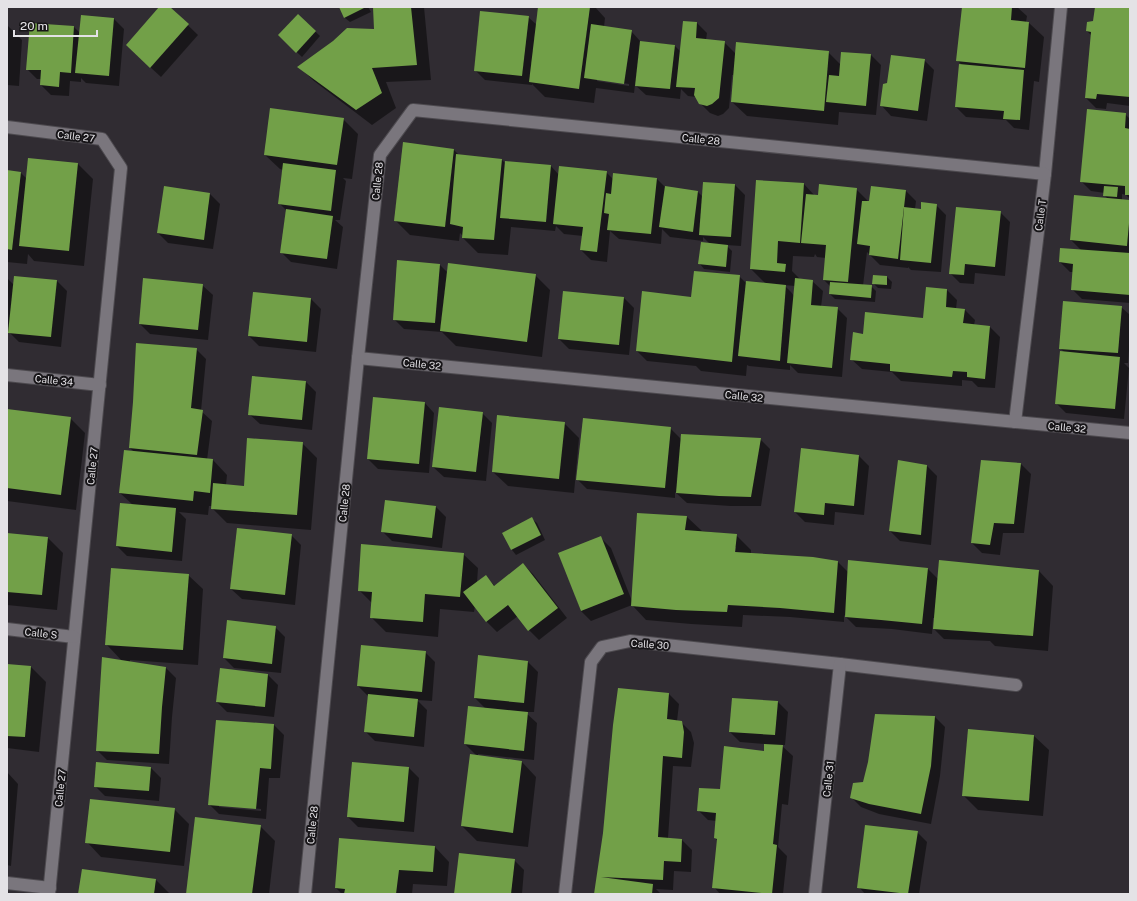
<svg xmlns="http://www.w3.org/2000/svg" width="1137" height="901" font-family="'Public Sans',sans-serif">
	<rect width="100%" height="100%" fill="#302c32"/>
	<!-- shadow -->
	<g fill="#0007" fill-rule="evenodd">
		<path d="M161 7H169L198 35 161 77 137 55Z"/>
		<path d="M340 7H368L371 12 350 22 345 18Z"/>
		<path d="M374 7H424L431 80 386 82 396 108 372 125 314 81 299 67 375 30Z"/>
		<path d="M539 7H595L605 18 604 27 631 31 641 42 674 45 681 52 684 22 697 23 707 33 706 40 724 42 736 54 828 52 841 65 871 55 881 65 876 115 839 112 838 125 747 116 732 102 734 75H732L729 108 723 114 718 116 710 113 700 103 696 97 688 96 681 89 680 99 646 95 635 85 634 93 596 88 594 103 545 97 532 84V85L485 80 475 70 528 17 537 25ZM597 79 629 84V86L597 81Z"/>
		<path d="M963 7H1017L1027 16 1026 22 1029 23 1044 37 1039 82 1034 81 1029 130 1014 128 1006 120 966 117 956 107 962 65 957 60Z"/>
		<path d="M1096 7H1130V106L1107 103 1106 109 1096 108 1086 98 1092 36 1087 31 1094 22Z"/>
		<path d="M298 15 320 36 302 57 284 40Z"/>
		<path d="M114 19 124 29 119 86 86 83 81 78V82L70 81 69 96 51 95 41 85V79H37L27 69 31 24 74 27 80 33Z"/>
		<path d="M7 25 22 40 19 86 7 85Z"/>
		<path d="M924 60 934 70 927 121 891 116 881 105Z"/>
		<path d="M1125 114 1130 119V199L1126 195 1122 194V200L1130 201V303L1082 299 1072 289 1073 272H1070L1060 262 1081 250 1071 240 1108 199 1104 195 1105 193 1091 191 1081 181Z"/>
		<path d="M343 119 358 134 352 179 343 178 346 181 340 220H335L343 227 337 269 291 262 281 252 287 211 279 203 283 170 280 169 265 155Z"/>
		<path d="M453 149 459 155 502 160 506 164 551 166 559 175 606 172 613 179 614 174 657 179 665 187 698 192 703 197 735 185 745 195 741 246 726 245 732 251 730 272 704 269 700 264 710 244 703 237V241L670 237 662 229 661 244 619 239 610 231 607 262 591 260 581 250 583 236 564 234 556 226 555 231 511 227 508 255 478 253 463 238V236L460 233 459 241 410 235 395 220Z"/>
		<path d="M78 164 93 179 84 266 34 261 28 254 27 264 7 262V171L21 173 27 179Z"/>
		<path d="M804 184 815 196 856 189 870 203 906 191 916 201 915 209 921 210 936 205 946 215 941 272 911 270 908 267V268L880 265 867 252 863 286H871L876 291 875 302 835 299 830 294 831 287 824 280 826 258 817 257 815 254 814 257 793 256 792 271 801 280 812 281 823 291 821 307 837 308 847 318 842 377 798 373 790 365V370L749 366 747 365 746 376 701 371 696 366 647 361 637 351 692 298 739 276 746 283 766 284 751 269ZM784 285 795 286 794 296 791 292Z"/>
		<path d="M165 188 210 194 220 204 213 249 168 243 158 233Z"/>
		<path d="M1000 212 1010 222 1005 276 975 273 974 284 960 283 950 273Z"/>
		<path d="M440 265 448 273 535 275 550 290 542 357 456 346 442 332 404 329 394 319Z"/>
		<path d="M887 277 892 282 891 289 878 288 873 283Z"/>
		<path d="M7 278 14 285 57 281 67 291 61 347 19 342 8 331 7 337Z"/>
		<path d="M202 285 213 295 208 340 150 334 140 324Z"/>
		<path d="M947 290 957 300 956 309 965 310 975 320 974 325 990 327 1000 337 995 388 978 387 972 381 962 380V386L901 381 892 372 862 369 851 359 864 335 924 319Z"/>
		<path d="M624 298 634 308 629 355 569 349 559 339Z"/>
		<path d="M311 299 321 309 316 352 259 346 249 336Z"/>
		<path d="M1121 307 1130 315V337L1128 363H1124L1129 368 1124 419 1066 413 1056 403 1064 352 1060 348Z"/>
		<path d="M196 349 206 359 201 411 212 421 207 460H213L227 475 226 485 245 487 302 443 317 458 311 530 227 523 212 508V506H209L208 515 179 512 186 519 182 561 127 556 117 546 133 505 120 493 134 452 130 448Z"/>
		<path d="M306 382 316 392 312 430 260 424 249 414Z"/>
		<path d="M424 402 434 413 429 473 378 469 368 459Z"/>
		<path d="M7 410 70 418 85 433 76 510 7 501Z"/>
		<path d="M482 413 492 423 486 481 444 477 433 467Z"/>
		<path d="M564 423 579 438 574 493 508 486 493 472Z"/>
		<path d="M670 428 681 439H760L770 449 761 506H730L687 503 675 492V498L587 489 577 479Z"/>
		<path d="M859 456 869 466 864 515 835 512 834 525 805 522 795 512Z"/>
		<path d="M1021 464 1031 474 1024 533H1003L1000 555 982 553 972 543Z"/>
		<path d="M927 466 937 476 931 545 900 541 890 531Z"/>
		<path d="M386 501 436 507 446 517 442 548 392 541 382 531Z"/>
		<path d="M687 517 702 531 736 535 751 550V554L838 562 848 572 849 561 928 569 938 579 1039 571 1053 586 1048 651 995 646 990 641 944 639 934 629 935 618H933L932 634 892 629 856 627 844 615V622L790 617 743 615 742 627 691 624 646 620 632 605 591 621 581 611 560 554 601 538 611 548 632 601ZM734 547H736L733 578Z"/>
		<path d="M532 519 537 523 545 540 516 555 512 550 503 533Z"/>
		<path d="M7 534 48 538 63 553 57 610 7 605Z"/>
		<path d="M291 535 301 545 295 605 242 599 231 589Z"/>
		<path d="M463 554 478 568 477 583 485 576 495 586 523 564 533 574 567 618 539 640 529 630 518 616 497 632 487 622 475 606 474 612 440 609 438 637 386 632 371 617 372 603 359 590Z"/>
		<path d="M188 575 203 589 198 665 130 660V662L166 668 176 678 172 717 169 764 107 760 97 750 122 661 107 645Z"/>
		<path d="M275 627 285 637 281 673 234 668 224 658Z"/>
		<path d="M425 652 435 662 432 701 417 700 427 710 424 747 375 741 365 731 368 696 358 686Z"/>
		<path d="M528 662 538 672 534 712H525L537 723 534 760 478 754V756L522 762 536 777 528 847 477 841 462 826 477 756 465 744 486 709 475 698Z"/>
		<path d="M7 665 31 667 46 682 39 752 7 748Z"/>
		<path d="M221 669 268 675 278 685 274 717 227 712 217 702Z"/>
		<path d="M669 694 679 704 677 721 681 722 691 732 694 743 691 767 673 766 668 838 682 840 692 850 691 872 674 871 673 890 656 889 661 894H594Z"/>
		<path d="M778 702 788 712 785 745H781L793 756 788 805 782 804 778 847 787 856 783 894H720L714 887 718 841 715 838 717 821 708 820 698 810 765 752V744L740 742 730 732Z"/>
		<path d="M935 717 945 727 940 776 931 824 879 814 861 807 851 797 864 783Z"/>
		<path d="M274 725 284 735 280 778H269L266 819 219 814 209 804ZM219 805 261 809V811L219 807Z"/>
		<path d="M969 730 1034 736 1049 750 1043 816 978 810 963 795Z"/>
		<path d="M97 763 151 768 161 778 159 801 105 796 95 786Z"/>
		<path d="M409 768 419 778 414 832 358 827 348 817Z"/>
		<path d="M7 772 18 784 11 866 7 865Z"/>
		<path d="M174 809 189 824 184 866 101 857 87 842Z"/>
		<path d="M260 826 275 841 269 894H187Z"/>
		<path d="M917 832 927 842 919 894H865L859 887Z"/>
		<path d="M435 847 449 862 447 886 413 884 412 894H342L336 888Z"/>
		<path d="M514 860 524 870 522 894H455Z"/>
		<path d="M83 870 156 880 170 894H79Z"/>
	</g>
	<!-- building -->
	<g fill="#72a048">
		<path d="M159 7H170L189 24 150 68 126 45Z"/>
		<path d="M339 7H366L344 18Z"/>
		<path d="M373 7H411L417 65 372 68 382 93 356 110 297 67 333 41 347 28 374 29Z"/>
		<path d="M538 7H590L579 89 529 82Z"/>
		<path d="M962 7H1012L1011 20 1029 22 1025 68 956 61Z"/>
		<path d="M1095 7H1130V97L1097 94 1096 99 1085 98 1091 32 1086 31 1087 22 1093 21Z"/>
		<path d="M480 11 529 16 522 76 474 71Z"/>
		<path d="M298 14 316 31 296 53 278 35Z"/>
		<path d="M81 15 114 18 109 76 75 73Z"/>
		<path d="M683 21 697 22 696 38 725 41 719 98 712 104 707 106 699 104 694 95 695 88 676 87Z"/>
		<path d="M30 23 74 26 71 73 60 72 59 87 40 85 41 70H26Z"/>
		<path d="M591 24 632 30 624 84 584 78Z"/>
		<path d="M640 41 675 45 670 89 635 86Z"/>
		<path d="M736 42 829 51 824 111 731 102Z"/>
		<path d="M841 52 871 54 866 106 826 102 829 75 839 76Z"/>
		<path d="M891 55 925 59 918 111 880 106 883 84 887 83Z"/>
		<path d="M959 64 1024 70 1020 120 1003 119 1004 111 955 107Z"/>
		<path d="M270 108 344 118 337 165 264 155Z"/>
		<path d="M1087 109 1126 113 1125 128 1130 129V195H1125V186L1080 182Z"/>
		<path d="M403 142 454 149 445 227 394 221Z"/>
		<path d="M456 154 502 159 494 240 462 238 463 227 450 224Z"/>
		<path d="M28 158 78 163 69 251 19 246Z"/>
		<path d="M505 161 551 165 546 222 500 218Z"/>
		<path d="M283 163 336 170 331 211 278 204Z"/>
		<path d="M559 166 607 171 597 252 580 250 583 227 553 224Z"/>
		<path d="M7 170 21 172 12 250 7 249Z"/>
		<path d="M613 173 657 178 651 234 607 230 609 214 604 213 606 193 611 194Z"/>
		<path d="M756 180 804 183 800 243 778 241 777 263 786 264 785 272 750 269Z"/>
		<path d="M703 182 735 184 731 237 699 235Z"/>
		<path d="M819 184 857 188 848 282 823 280 826 245 801 243 806 194 818 195Z"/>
		<path d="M164 186 210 193 204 240 157 233Z"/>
		<path d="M665 186 698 191 693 232 659 227Z"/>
		<path d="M871 186 906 190 898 259 869 255 870 246 857 244 862 201H869Z"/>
		<path d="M1104 186 1118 187 1117 197 1103 196Z"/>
		<path d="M1074 195 1130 200V212L1127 246 1070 240Z"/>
		<path d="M921 202 937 204 931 263 900 260 904 207 921 209Z"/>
		<path d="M956 207 1001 211 995 267 965 264 964 275 949 274Z"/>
		<path d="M286 209 333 216 327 259 280 253Z"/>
		<path d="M701 242 728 245 726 267 698 264Z"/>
		<path d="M1060 248 1130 253V295L1071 290 1073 264 1059 262Z"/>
		<path d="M397 260 440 264 435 323 393 320Z"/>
		<path d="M448 263 536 274 527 342 440 331Z"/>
		<path d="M694 271 740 275 732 362 636 351 642 291 691 297Z"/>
		<path d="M873 275 887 276V285L872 284Z"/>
		<path d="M14 276 57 280 51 337 8 333Z"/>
		<path d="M143 278 203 284 198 330 139 324Z"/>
		<path d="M795 278 813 280 811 305 838 307 832 368 787 363Z"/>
		<path d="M746 281 786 285 780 361 738 356Z"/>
		<path d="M830 282 872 285 871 298 829 294Z"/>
		<path d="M926 287 947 289 946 307 965 309 963 323 990 326 985 379 967 377V372L953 371 952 377 890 371V364L850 360 853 332 863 334 865 312 923 318Z"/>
		<path d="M563 291 624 297 619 345 558 339Z"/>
		<path d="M253 292 311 298 307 342 248 336Z"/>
		<path d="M1063 301 1122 306 1118 353 1059 349Z"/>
		<path d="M136 343 197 348 191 408 203 410 197 455 129 448 133 402Z"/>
		<path d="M1060 351 1120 357 1115 409 1055 404Z"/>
		<path d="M252 376 306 381 302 420 248 415Z"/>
		<path d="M373 397 425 402 419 464 367 459Z"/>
		<path d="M439 407 483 412 476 472 432 467Z"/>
		<path d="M7 409 71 417 61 495 7 488Z"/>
		<path d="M497 415 565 422 559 479 492 472Z"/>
		<path d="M583 418 671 427 665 488 576 480Z"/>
		<path d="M681 434 761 438 751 497 719 496 676 493Z"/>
		<path d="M247 438 303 442 297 515 211 509 213 483 244 486Z"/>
		<path d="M801 448 859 455 854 506 825 503 824 515 794 512Z"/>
		<path d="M124 450 213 459 210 493 194 491 193 501 119 493Z"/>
		<path d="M898 460 927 465 921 535 889 531Z"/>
		<path d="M981 460 1021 463 1014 524 994 523 990 545 971 543Z"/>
		<path d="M385 500 436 506 432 538 381 532Z"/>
		<path d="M120 503 176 508 172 552 116 546Z"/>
		<path d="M637 513 687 516 685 530 737 534 735 552 813 557 838 561 834 613 780 608 728 605 727 612 676 610 631 606Z"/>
		<path d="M532 517 541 535 511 550 502 533Z"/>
		<path d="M237 528 292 534 285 595 230 589Z"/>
		<path d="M7 533 48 537 42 595 7 592Z"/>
		<path d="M601 536 624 594 581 611 558 553Z"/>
		<path d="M361 544 464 553 460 597 425 594 423 622 370 618 372 592 358 591Z"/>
		<path d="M848 560 928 568 922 624 881 620 845 617Z"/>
		<path d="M939 560 1039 570 1033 636 933 629Z"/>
		<path d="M523 563 558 608 528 631 508 605 486 622 463 592 486 575 494 586Z"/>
		<path d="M111 568 189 574 183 650 105 645Z"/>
		<path d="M227 620 276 626 272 664 223 658Z"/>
		<path d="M361 645 426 651 422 692 357 686Z"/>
		<path d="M478 655 528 661 524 703 474 698Z"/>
		<path d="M102 657 166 667 162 707 159 754 96 751Z"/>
		<path d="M7 664 31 666 25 737 7 736Z"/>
		<path d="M220 668 268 674 265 707 216 702Z"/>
		<path d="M618 688 669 693 667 719 682 721 684 732 682 758 663 756 658 837 682 839 681 862 664 861 663 880 601 877 653 884 652 894H594L603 833 613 725Z"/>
		<path d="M368 694 418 699 414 737 364 732Z"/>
		<path d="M732 698 778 701 775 735 729 732Z"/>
		<path d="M468 706 528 712 524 751 464 744Z"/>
		<path d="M875 714 935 716 931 766 921 814 869 804 850 798 853 783 863 782 868 762Z"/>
		<path d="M216 720 274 724 271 769 260 768 256 809 208 805Z"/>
		<path d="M968 729 1034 735 1029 801 962 796Z"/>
		<path d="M764 744 783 745 773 844 777 845 772 894 712 888 717 839 714 838 716 813 697 811 699 788 720 789 724 746 764 751Z"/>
		<path d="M470 754 522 761 513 833 461 826Z"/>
		<path d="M96 762 151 767 149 791 94 787Z"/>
		<path d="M352 762 409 767 404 822 347 817Z"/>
		<path d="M90 799 175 808 170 852 85 843Z"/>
		<path d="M195 817 261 825 252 894H186Z"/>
		<path d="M865 825 918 831 908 894 857 888Z"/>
		<path d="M339 838 435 846 433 872 399 870 396 894H344L345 889 335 888Z"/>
		<path d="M459 853 515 859 511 894H454Z"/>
		<path d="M82 869 156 879 154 894H78Z"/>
	</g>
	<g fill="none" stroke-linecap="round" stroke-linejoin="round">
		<!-- street casing -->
		<g stroke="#4d4a4f" stroke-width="14">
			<g id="street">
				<path d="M7 127 102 139 121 168 49 894"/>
				<path d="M358 358 1130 433"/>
				<path d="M7 375 100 385"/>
				<path d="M1015 422 1045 174 1061 7"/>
				<path d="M7 629 74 637"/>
				<path d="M7 883 50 888"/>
				<path d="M305 894 358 358 380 155 413 110 1045 174"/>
				<path d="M565 894 591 662 602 647 630 641 840 664 1016 685"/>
				<path d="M815 894 840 664"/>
			</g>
		</g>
		<!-- street -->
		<use href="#street" stroke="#7a767d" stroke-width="12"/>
	</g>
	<g text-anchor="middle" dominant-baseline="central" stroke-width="4" stroke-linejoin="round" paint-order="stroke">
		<!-- street labels -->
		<g font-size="10" fill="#e4e2e6" stroke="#171518">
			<text transform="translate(76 136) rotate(7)">Calle 27</text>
			<text transform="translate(701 139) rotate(6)">Calle 28</text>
			<text transform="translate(377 181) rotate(-84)">Calle 28</text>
			<text transform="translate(1040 215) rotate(-83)">Calle T</text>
			<text transform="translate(422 364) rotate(6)">Calle 32</text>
			<text transform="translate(54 380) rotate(6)">Calle 34</text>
			<text transform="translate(744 396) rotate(6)">Calle 32</text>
			<text transform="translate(1067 427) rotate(5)">Calle 32</text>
			<text transform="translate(92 466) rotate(-84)">Calle 27</text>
			<text transform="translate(344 503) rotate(-84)">Calle 28</text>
			<text transform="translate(41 633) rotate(6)">Calle S</text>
			<text transform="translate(650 644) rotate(4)">Calle 30</text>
			<text transform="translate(828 779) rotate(-84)">Calle 31</text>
			<text transform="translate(60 788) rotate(-84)">Calle 27</text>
			<text transform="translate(312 825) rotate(-84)">Calle 28</text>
		</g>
	</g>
	<!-- border -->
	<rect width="1137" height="901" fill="none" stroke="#e4e2e6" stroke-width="16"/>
	<!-- scale -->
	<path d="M14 30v6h83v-6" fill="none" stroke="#e4e2e6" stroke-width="2"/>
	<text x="20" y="30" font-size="12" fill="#e4e2e6" stroke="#171518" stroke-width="3" paint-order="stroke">20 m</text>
</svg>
